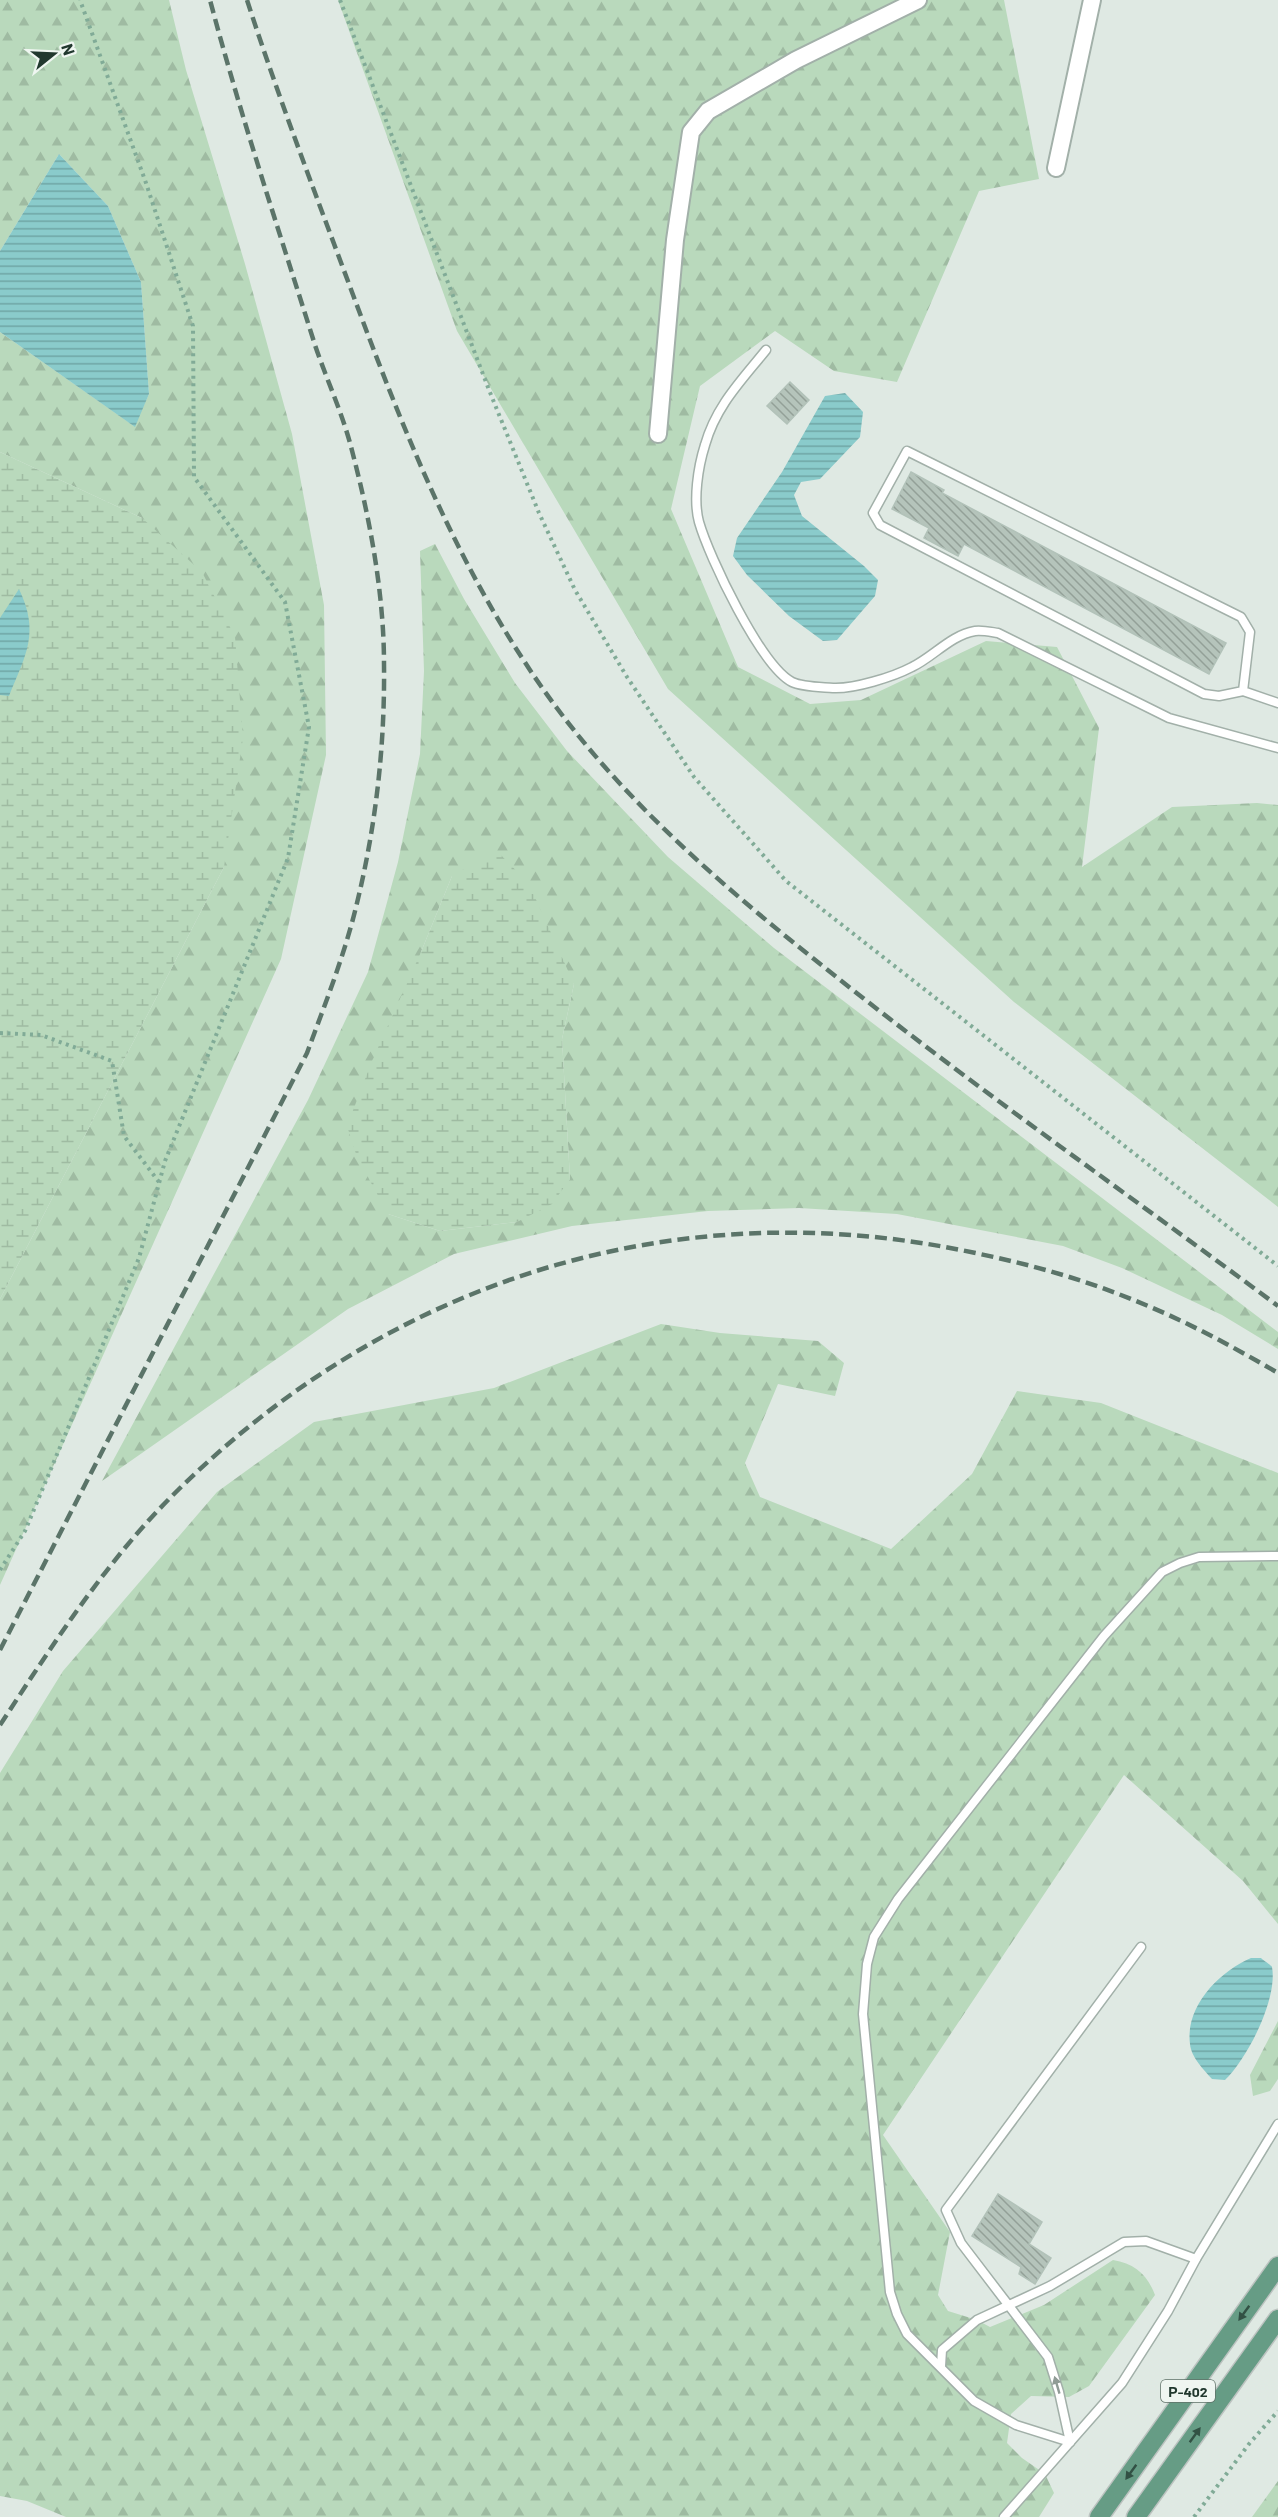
<svg xmlns="http://www.w3.org/2000/svg" width="1278" height="2517" font-family="Barlow,sans-serif">
	<defs>
		<pattern id="forest-firs" width="22" height="20" patternUnits="userSpaceOnUse" patternTransform="scale(1.5)"><rect width="22" height="20" fill="#b9d9bc"/><path d="M5 1l3.5 6h-7zM16 11l3.5 6h-7z" fill="#9fbba2"/></pattern>
		<pattern id="wetland-marsh" width="20" height="14" patternUnits="userSpaceOnUse" patternTransform="scale(1.5)"><rect width="20" height="14" fill="#b9d9bc"/><path d="M1 5h8M5 5V1M11 12h8M15 12V8" fill="none" stroke="#9fbba2"/></pattern>
		<pattern id="water-rules" width="6" height="5" patternUnits="userSpaceOnUse" patternTransform="scale(1.5)"><rect width="6" height="5" fill="#8acbcb"/><path d="M0 2.5h6" fill="none" stroke="#70a6a5"/></pattern>
		<pattern id="building-back-hatch" width="6" height="6" patternUnits="userSpaceOnUse" patternTransform="scale(1.5)"><rect width="6" height="6" fill="#b5c4bb"/><path d="M-1 5l2 2M0 0l6 6M5-1l2 2" fill="none" stroke="#93a098"/></pattern>
	</defs>
	<rect width="100%" height="100%" fill="#dfe9e3"/>
	<!-- forest -->
	<g fill="url(#forest-firs)" fill-rule="evenodd">
		<path d="M0 0H169L186 70 245 264 292 434 324 605 326 755 281 959 0 1585V1299L224 867 142 518 0 452V332L134 426 149 394 141 282 108 206 59 154 0 251Z"/>
		<path d="M338 0H1004L1039 179 979 191 897 382 834 371 775 331 700 386 671 509 738 667 810 704 861 700 986 641 1057 647 1099 728 1082 867 1172 807 1257 803 1278 805V1207L1014 1002 668 689 457 331Z"/>
		<path d="M435 544 464 599 515 683 567 751 668 857 774 948 1278 1332V1349L1222 1315 1122 1268 1063 1246 897 1214 799 1208 708 1211 572 1226 454 1254 348 1309 102 1481 308 1100 368 972 398 862 420 754 424 671 420 551ZM452 876 574 984 562 1039 570 1179 517 1222 440 1231 388 1214 421 952Z"/>
		<path d="M661 1324 720 1333 818 1341 844 1363 835 1396 778 1384 745 1463 760 1497 891 1549 972 1474 1017 1391 1101 1403 1278 1473V1924L1243 1881 1124 1775 883 2135 950 2232 938 2295 948 2311 977 2320 990 2327 1044 2305 1113 2260C1135 2264 1147 2274 1155 2295L1089 2386 1069 2397 1031 2396 1011 2414 1007 2443 1022 2458 1045 2474 1054 2493 1039 2517H1008L1017 2502 1000 2517H66L27 2501 0 2496V1773L63 1671 217 1492 314 1422 494 1388Z"/>
		<path d="M1278 2021V2079L1270 2091 1253 2096 1250 2075Z"/>
		<path d="M1278 2481V2517H1252Z"/>
	</g>
	<!-- wetland -->
	<g fill="url(#wetland-marsh)">
		<path d="M0 452 142 518 202 572 235 637 243 738 224 867 0 1299Z"/>
		<path d="M496 850 529 884 574 984 562 1039 570 1179 552 1204 517 1222 440 1231 388 1214 357 1157 347 1126 372 1061 421 952 452 876Z"/>
	</g>
	<!-- water -->
	<g fill="url(#water-rules)">
		<path d="M59 154 108 206 141 282 149 394 135 427 0 332V251Z"/>
		<path d="M845 393 863 412 860 437 820 479 801 482 794 495 802 516 864 566 878 580 875 596 837 640 823 641 789 616 747 575 733 556 737 538 782 472 825 396Z"/>
		<path d="M19 589C40 633 26 654 9 696L0 695V618Z"/>
		<path d="M1251 1958H1261C1264 1961 1270 1964 1272 1967 1278 1999 1247 2059 1225 2080L1212 2079C1204 2070 1191 2057 1190 2044 1185 2006 1219 1972 1251 1958Z"/>
	</g>
	<!-- building -->
	<g fill="url(#building-back-hatch)" stroke="#b2c2b9" stroke-width="1.5">
		<path d="M790 382 809 400 787 424 767 406Z"/>
		<path d="M911 472 944 490 942 493 1226 643 1209 674 964 544 958 556 924 538 929 528 892 509Z"/>
		<path d="M998 2194 1042 2222 1029 2244 1051 2258 1035 2284 1019 2274 1021 2267 972 2236Z"/>
	</g>
	<g fill="none" stroke-linecap="round" stroke-linejoin="round">
		<!-- service casing -->
		<g stroke="#a2b0a9" stroke-width="11">
			<g id="service">
				<path d="M766 350C741 381 716 406 705 445 698 467 693 500 699 522 709 557 761 666 792 682 802 687 822 687 833 688 854 689 893 677 912 667 933 657 951 635 975 631 982 630 991 632 998 633L1169 718 1278 748"/>
				<path d="M1243 691 1250 632 1241 617 907 451 873 513 880 525 1204 694 1219 696 1243 691 1278 703"/>
				<path d="M941 2366 942 2350 977 2320 1050 2286 1124 2242 1146 2241 1196 2259"/>
				<path d="M1070 2442 1016 2425 974 2401 907 2334 897 2314 890 2292 863 2014 867 1964 874 1937 898 1899 1104 1636 1162 1572 1180 1563 1199 1557 1278 1556"/>
				<path d="M1070 2442 1059 2392 1048 2357 961 2243 946 2210 1141 1947"/>
				<path d="M1004 2517 1122 2383 1168 2311 1196 2259 1278 2124"/>
			</g>
		</g>
		<!-- minor casing -->
		<g stroke="#a2b0a9" stroke-width="20">
			<g id="minor">
				<path d="M1056 168 1092 0"/>
				<path d="M658 434 675 240 691 132 708 111 796 60 918 0"/>
			</g>
		</g>
		<!-- primary casing -->
		<g stroke="#bcc3c0" stroke-width="21">
			<g id="primary">
				<path d="M1099 2517 1278 2266"/>
				<path d="M1136 2517 1278 2319"/>
			</g>
		</g>
		<!-- path -->
		<g stroke="#81ab97" stroke-width="4" stroke-dasharray="3 4.5" stroke-linecap="butt">
			<path d="M340 0 489 390 539 513 575 590 627 677 694 777 786 881 1278 1266"/>
			<path d="M0 1033 41 1035 112 1061 124 1136 159 1182"/>
			<path d="M0 1570 25 1531 139 1258 165 1161 288 858 309 727 285 602 194 477 193 326 146 183 80 0"/>
			<path d="M1194 2517 1249 2444 1278 2411"/>
		</g>
		<!-- service -->
		<use href="#service" stroke="#fff" stroke-width="8"/>
		<!-- minor -->
		<use href="#minor" stroke="#fff" stroke-width="16"/>
		<!-- primary -->
		<use href="#primary" stroke="#669c85" stroke-width="18"/>
		<!-- rail -->
		<g stroke="#5b7469" stroke-width="4.5" stroke-dasharray="12 6" stroke-linecap="butt">
			<path d="M247 0C278 96 314 190 349 284 399 419 451 553 532 673 619 803 741 902 863 998 998 1104 1140 1203 1278 1306"/>
			<path d="M0 1650 307 1053C325 1004 345 954 357 903 376 825 385 745 384 664 384 591 369 514 350 443 341 410 326 378 315 345 279 231 241 117 210 0"/>
			<path d="M0 1725C54 1643 106 1561 176 1492 393 1277 681 1188 980 1254 1032 1265 1082 1279 1131 1299 1182 1319 1230 1345 1278 1373"/>
		</g>
	</g>
	<!-- one-way arrows -->
	<defs><path id="oneway-solid" d="M-6-.8H1V-3.2L6.5 0L1 3.2V.8H-6Z" transform="scale(1.5)"/></defs>
	<g fill="#325144">
		<use href="#oneway-solid" transform="translate(1244 2313) rotate(126)"/>
		<use href="#oneway-solid" transform="translate(1195 2435) rotate(-54)"/>
		<use href="#oneway-solid" transform="translate(1131 2472) rotate(126)"/>
	</g>
	<use fill="#909c96" href="#oneway-solid" transform="translate(1057 2385) rotate(-106)"/>
	<g text-anchor="middle" dominant-baseline="central" stroke-width="4.5" stroke-linejoin="round" paint-order="stroke">
		<!-- shield labels -->
		<rect fill="#eff6f1" stroke="#5f7168" stroke-width="1.5" x="1161" y="2380" width="54" height="22" rx="4.5"/>
		<g font-size="14" font-weight="bold" fill="#21382e">
			<text x="1188" y="2391">Р-402</text>
		</g>
	</g>
	<!-- north arrow -->
	<g transform="translate(54 54) rotate(72)" stroke="#eff6f1" stroke-width="4.5" paint-order="stroke">
	<path d="M0-4.5L10 22L0 15L-10 22Z" fill="#21382e"/>
	<text y="-9" font-size="16" font-weight="bold" text-anchor="middle" fill="#21382e">N</text>
	</g>
</svg>
